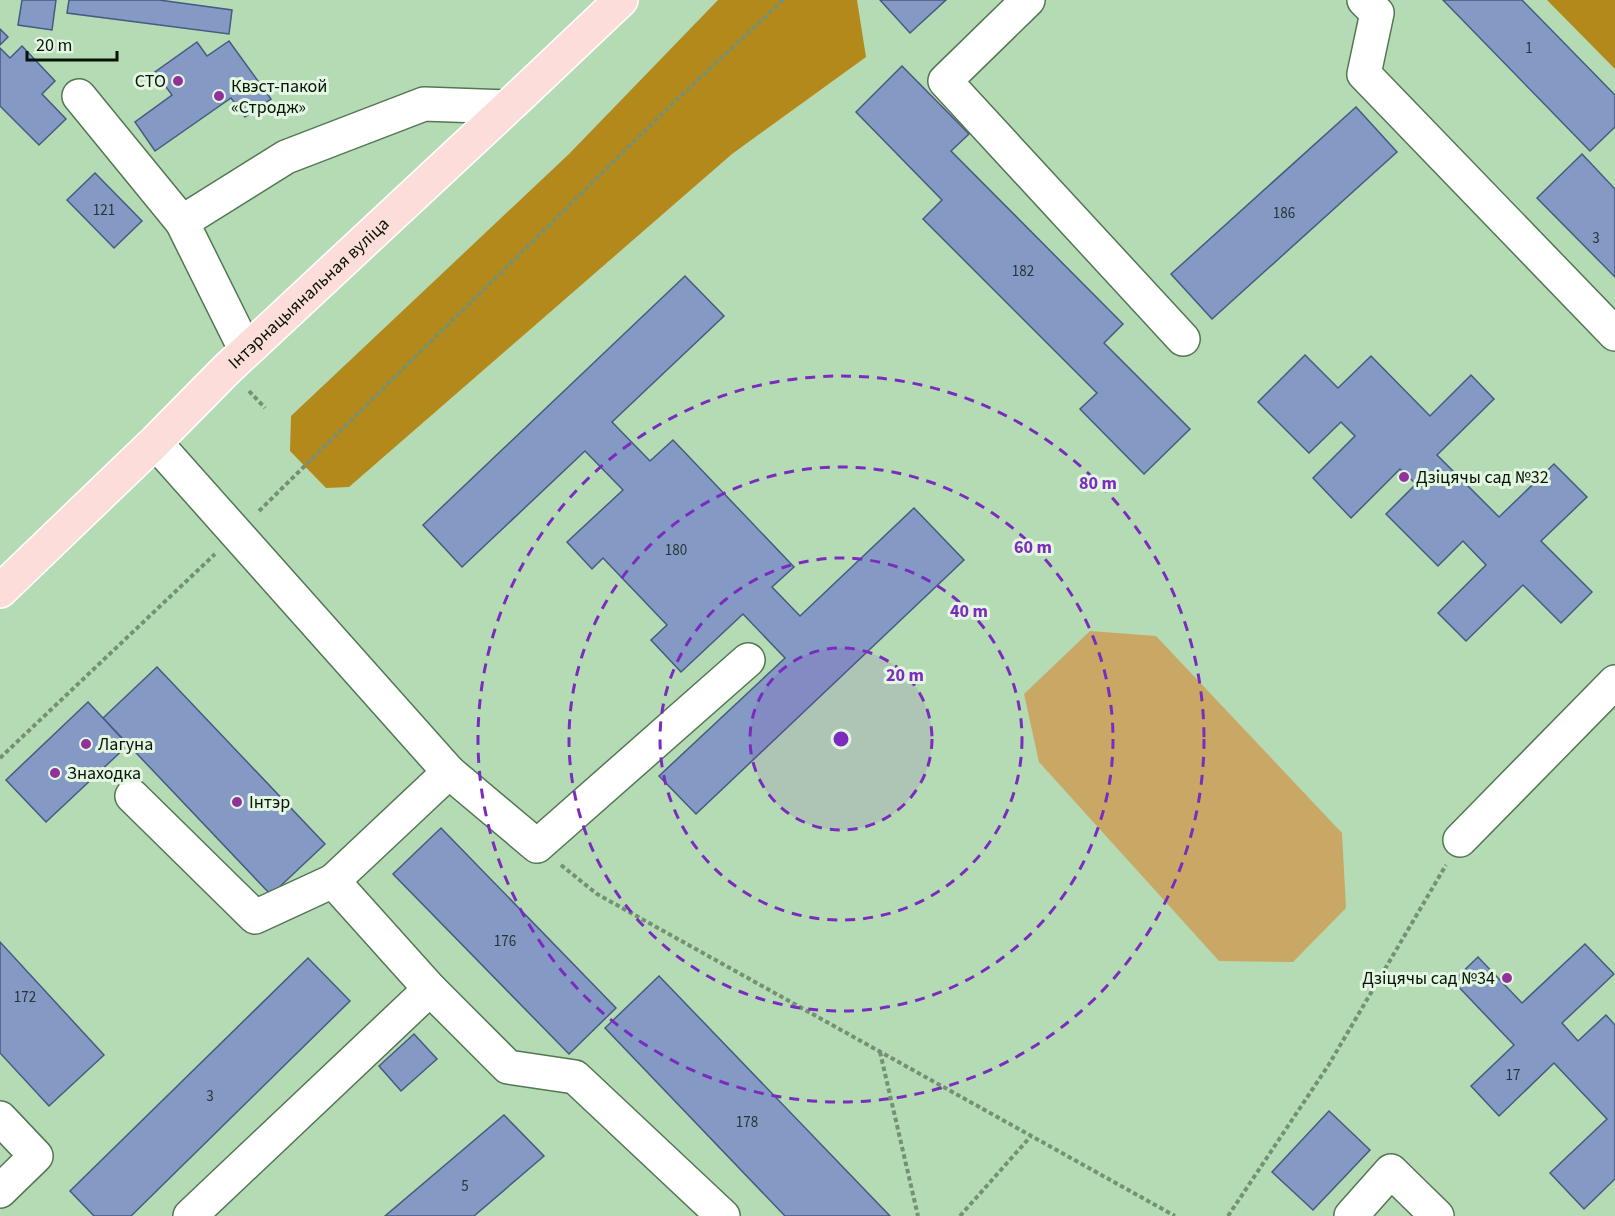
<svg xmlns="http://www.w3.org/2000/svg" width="1615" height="1216" font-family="'Source Sans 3',sans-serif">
	<rect width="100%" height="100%" fill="#b5dbb4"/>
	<!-- green -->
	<path fill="#c9a865" d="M1090 631 1156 636 1342 833 1346 908 1293 962 1219 961 1039 762 1024 694Z"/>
	<!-- forest -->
	<g fill="#b4891c">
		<path d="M718 0H857L866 57 732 154 349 487 326 488 290 451 291 416 569 154Z"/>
		<path d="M1547 0H1615V69Z"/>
	</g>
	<!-- building -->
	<g fill="#8499c3" stroke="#475a81" stroke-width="1.5">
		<path d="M22 0H56L52 30 18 25Z"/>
		<path d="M69 0H159L232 10 229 34 67 13Z"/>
		<path d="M880 0H946L910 33Z"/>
		<path d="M1443 0H1522L1615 95V127L1590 151Z"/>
		<path d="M0 29 8 37 0 45Z"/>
		<path d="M229 41 271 99 245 117 231 98 155 151 135 122 172 95 155 72 197 42 207 56Z"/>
		<path d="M22 46 55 81 42 94 66 119 39 145 0 106V48L10 58Z"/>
		<path d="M902 66 969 134 951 151 1123 324 1104 343 1190 429 1144 474 1080 409 1097 393 923 219 942 200 856 112Z"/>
		<path d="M1356 107 1397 152 1212 319 1171 274Z"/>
		<path d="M1582 154 1615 189V277L1537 198Z"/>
		<path d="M95 173 142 221 114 248 67 200Z"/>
		<path d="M685 276 724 316 612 422 650 461 673 440 794 567 772 587 800 616 914 508 964 560 696 814 659 776 785 658 743 614 681 672 651 640 667 625 603 558 592 569 567 542 623 490 585 451 462 567 423 525Z"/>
		<path d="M1305 355 1338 388 1371 356 1430 416 1471 375 1494 399 1437 455 1499 517 1554 464 1587 497 1541 541 1592 592 1561 623 1523 585 1466 641 1438 613 1486 565 1463 541 1438 566 1386 514 1416 484 1400 469 1351 518 1313 478 1355 436 1341 422 1309 453 1258 402Z"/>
		<path d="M157 667 325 844 271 895 103 718Z"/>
		<path d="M88 702 128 745 46 822 6 780Z"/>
		<path d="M441 828 616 1008 569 1054 393 874Z"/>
		<path d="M0 942 104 1055 49 1106 0 1053Z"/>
		<path d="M1585 944 1614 974 1562 1023 1578 1041 1606 1015 1615 1025V1179L1584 1209 1550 1173 1607 1119 1554 1063 1499 1116 1471 1086 1514 1045 1453 981 1478 957 1522 1003Z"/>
		<path d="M308 958 350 1001 131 1216H94L70 1191Z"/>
		<path d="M659 976 890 1216H785L605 1028Z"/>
		<path d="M414 1034 437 1059 401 1091 379 1066Z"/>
		<path d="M1329 1111 1370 1150 1313 1210 1272 1172Z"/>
		<path d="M504 1115 544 1156 474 1216H385Z"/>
	</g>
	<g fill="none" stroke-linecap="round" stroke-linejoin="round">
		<!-- minor casing -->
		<g stroke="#537653" stroke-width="36">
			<g id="minor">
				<path d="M1028 0 945 81 1183 339"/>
				<path d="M1364 0 1377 13 1364 74 1615 334"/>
				<path d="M79 96 182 222 246 351"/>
				<path d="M182 222 286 157 424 104 508 107"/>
				<path d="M155 442 449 772 333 881 430 989 508 1067 575 1077 723 1216"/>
				<path d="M449 772 537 846 748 660"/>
				<path d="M132 796 255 917 333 881"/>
				<path d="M1460 840 1615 682"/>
				<path d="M0 1118 36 1156 0 1191"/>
				<path d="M190 1216 430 989"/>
				<path d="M1351 1216 1391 1171 1437 1216"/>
			</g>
		</g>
		<!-- major casing -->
		<g stroke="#fff" stroke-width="36">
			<g id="major">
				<path id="s1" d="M0 591 155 442 227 369 508 107 621 0"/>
			</g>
		</g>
		<!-- path -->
		<g stroke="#749174" stroke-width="4" stroke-dasharray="4.5 3" stroke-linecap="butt">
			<path d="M249 391 265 408"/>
			<path d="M259 511 671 105 783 0"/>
			<path d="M0 758 215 554"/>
			<path d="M561 865 597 894 1175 1216"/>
			<path d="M880 1052 918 1216"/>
			<path d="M960 1216 1031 1136"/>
			<path d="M1228 1216 1328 1066 1446 865"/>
		</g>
		<!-- minor -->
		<use href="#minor" stroke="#fff" stroke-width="33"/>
		<!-- major -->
		<use href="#major" stroke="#fdddda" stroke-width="33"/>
	</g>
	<!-- distance rings -->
	<circle cx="841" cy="739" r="91" fill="#7b2cbf" fill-opacity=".12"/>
	<g fill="none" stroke="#7b2cbf" stroke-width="3" stroke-dasharray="10 8">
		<circle cx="841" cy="739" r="91"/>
		<circle cx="841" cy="739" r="181"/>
		<circle cx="841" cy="739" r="272"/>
		<circle cx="841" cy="739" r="363"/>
	</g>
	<!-- markers -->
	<g fill="#91319a" stroke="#e3f6e2" stroke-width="2">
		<circle cx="178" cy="81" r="6"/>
		<circle cx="219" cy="96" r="6"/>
		<circle cx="1404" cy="477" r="6"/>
		<circle cx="86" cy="744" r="6"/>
		<circle cx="55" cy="773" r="6"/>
		<circle cx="237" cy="802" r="6"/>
		<circle cx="1507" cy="978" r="6"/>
	</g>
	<g text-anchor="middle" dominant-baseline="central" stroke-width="6" stroke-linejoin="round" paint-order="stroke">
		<!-- number labels -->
		<g font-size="15" fill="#263536">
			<text x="1529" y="48">1</text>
			<text x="104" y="210">121</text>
			<text x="1284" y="213">186</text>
			<text x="1596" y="238">3</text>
			<text x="1023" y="271">182</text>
			<text x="676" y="550">180</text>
			<text x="505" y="941">176</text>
			<text x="25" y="997">172</text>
			<text x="1513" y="1075">17</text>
			<text x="210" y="1096">3</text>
			<text x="747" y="1122">178</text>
			<text x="465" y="1186">5</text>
		</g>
		<!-- poi labels -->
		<g font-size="18" fill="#071407" stroke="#e3f6e2" text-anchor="start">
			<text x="166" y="81" text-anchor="end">СТО</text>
			<text x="231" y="86">Квэст-пакой<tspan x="231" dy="21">«Стродж»</tspan></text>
			<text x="1416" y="477">Дзіцячы сад №32</text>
			<text x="98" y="744">Лагуна</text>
			<text x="67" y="773">Знаходка</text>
			<text x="249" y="802">Інтэр</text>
			<text x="1495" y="978" text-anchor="end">Дзіцячы сад №34</text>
		</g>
		<!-- street labels -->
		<g font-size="18" fill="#071407" stroke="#e3f6e2">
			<text stroke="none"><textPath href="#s1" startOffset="429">Інтэрнацыянальная вуліца</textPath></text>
		</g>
	</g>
	<circle cx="841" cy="739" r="9" fill="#7b2cbf" stroke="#e3f6e2" stroke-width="3"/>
	<g font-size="18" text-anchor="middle" font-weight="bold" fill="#7b2cbf" stroke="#e3f6e2" stroke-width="6" stroke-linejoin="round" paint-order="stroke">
		<text x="1098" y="489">80 m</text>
		<text x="1033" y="553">60 m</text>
		<text x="969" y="617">40 m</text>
		<text x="905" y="681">20 m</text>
	</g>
	<!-- scale -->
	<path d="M27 51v9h90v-9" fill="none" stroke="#071407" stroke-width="3"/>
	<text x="36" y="51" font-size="18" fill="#071407" stroke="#e3f6e2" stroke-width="4.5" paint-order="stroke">20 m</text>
</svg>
